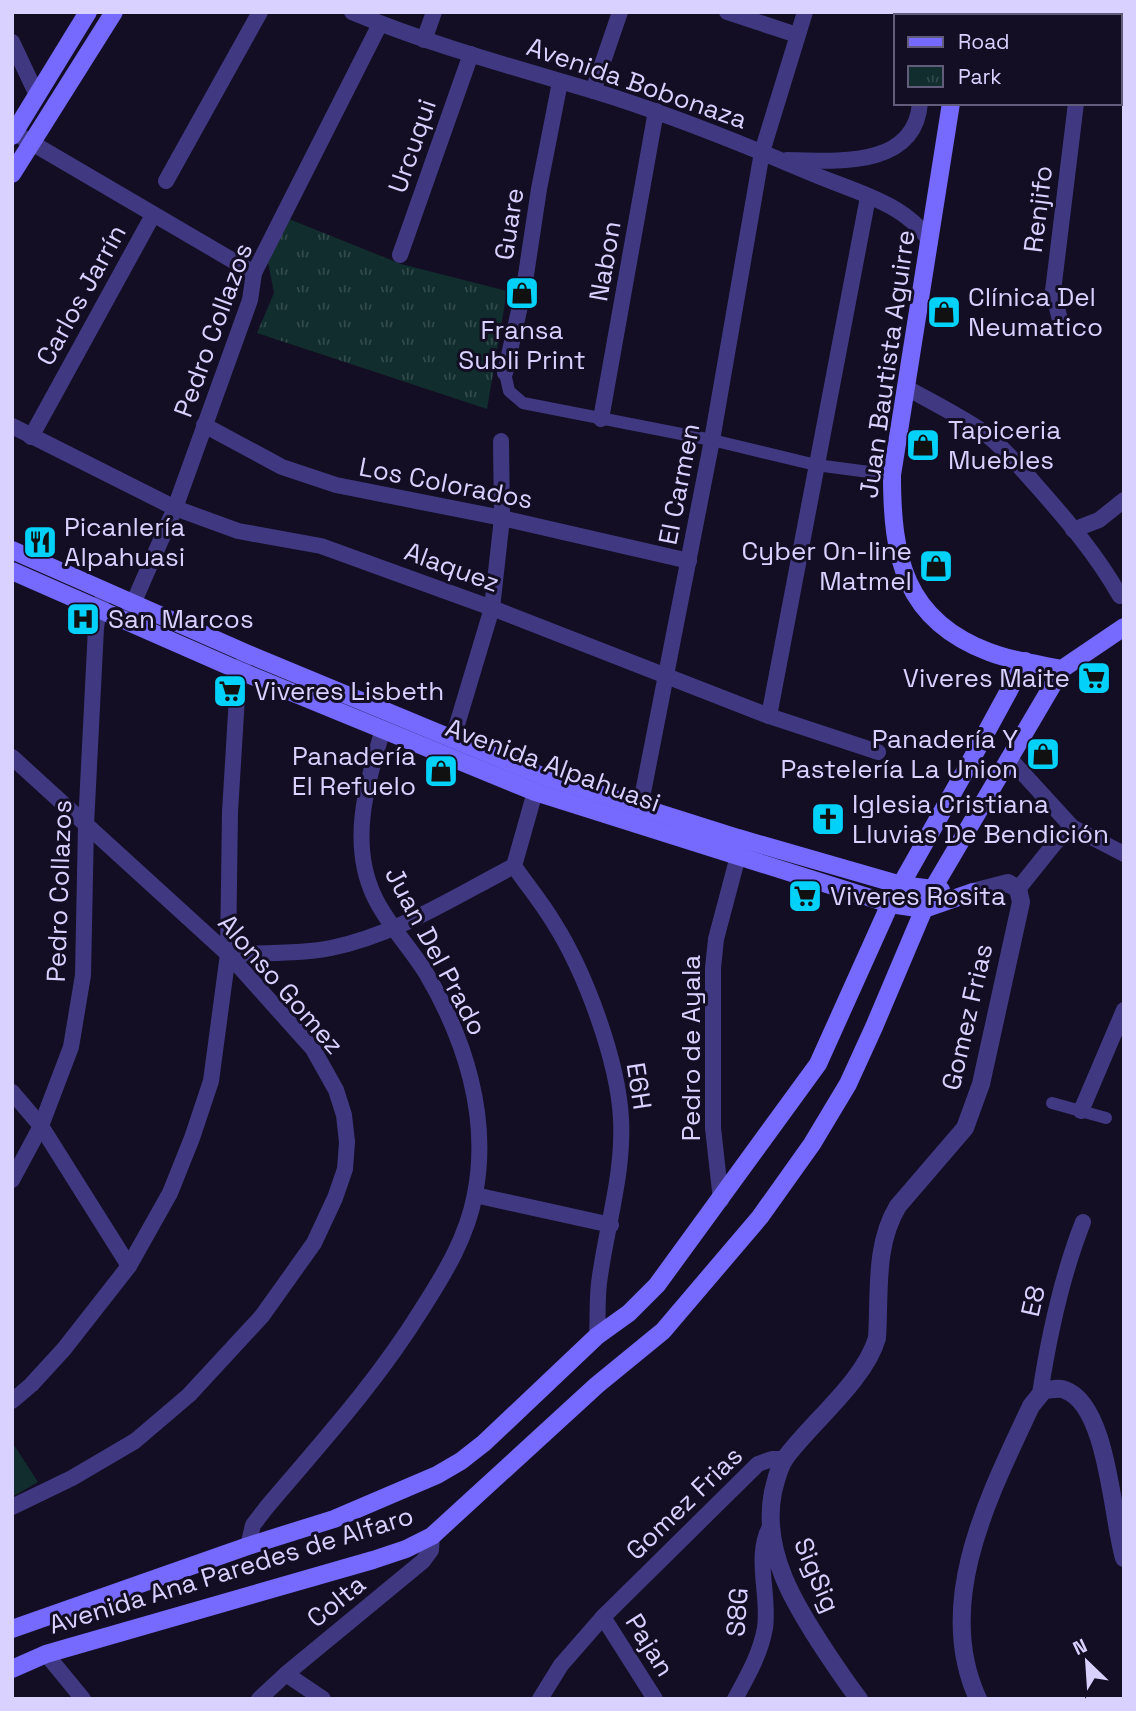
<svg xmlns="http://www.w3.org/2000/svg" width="1136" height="1711" font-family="'Space Grotesk',sans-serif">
	<defs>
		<pattern id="park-tufts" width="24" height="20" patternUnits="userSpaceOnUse" patternTransform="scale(1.75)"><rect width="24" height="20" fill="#112d2d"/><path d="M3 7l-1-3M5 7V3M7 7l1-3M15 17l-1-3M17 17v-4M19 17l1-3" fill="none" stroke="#334a4c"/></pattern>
	</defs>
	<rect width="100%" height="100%" fill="#130e23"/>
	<!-- grass -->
	<path fill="#112d2d" d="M12 1442 38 1482 12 1497Z"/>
	<!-- park -->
	<path fill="url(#park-tufts)" d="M289 219 401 264 507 291 487 409 257 333 274 293 268 262Z"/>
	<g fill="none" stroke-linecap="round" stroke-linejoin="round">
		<!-- pedestrian -->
		<g stroke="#403982" stroke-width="12">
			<path d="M505 373 509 391 523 403 712 440 816 465 892 475"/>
			<path d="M1052 1103 1106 1118"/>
		</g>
		<!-- minor -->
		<g stroke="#403982" stroke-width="16">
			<path d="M352 12C431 45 513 67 594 91 669 114 741 143 813 174 853 191 906 203 930 242"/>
			<path d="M727 12 797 35"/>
			<path d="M926 16 927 12"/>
			<path d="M1087 16 1088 12"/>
			<path d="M424 40 434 12"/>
			<path d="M12 42 37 95"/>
			<path d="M593 91 620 12"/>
			<path d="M20 136 254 273"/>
			<path d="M787 160C835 161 915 169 920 103"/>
			<path d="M166 181 260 12"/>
			<path d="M400 255 471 54"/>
			<path d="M1060 320 1053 291 1076 103"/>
			<path d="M505 373 524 288 539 189 560 82"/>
			<path d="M907 388C932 402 958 415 982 431 1002 446 1019 466 1035 484 1066 519 1097 555 1120 596"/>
			<path d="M601 419 656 111"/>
			<path d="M204 425 282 467 336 485 502 518 689 561"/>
			<path d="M12 426 175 508 238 531 321 546 492 608 769 716 878 752"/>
			<path d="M31 437 153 215"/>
			<path d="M1073 530 1099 520 1124 500"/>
			<path d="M128 615 175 508 250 300 254 273 380 24"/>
			<path d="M769 716 868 197"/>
			<path d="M453 738 492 608 502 518 501 441"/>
			<path d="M12 757 228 954 313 1049 336 1090 344 1115 347 1142 345 1169 335 1198 314 1243 262 1316 189 1395 135 1441 72 1478 12 1507"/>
			<path d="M1009 758 1072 827 1124 854"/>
			<path d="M638 818 712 440 762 152 805 12"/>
			<path d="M514 866C527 885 542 903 554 923 585 972 618 1060 621 1119 624 1174 606 1228 599 1283 597 1300 598 1319 597 1336"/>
			<path d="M1018 889 1055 843 1072 827"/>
			<path d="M228 954C259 953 303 954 331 948 396 935 456 896 514 866L535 792"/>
			<path d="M12 1092 41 1126 129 1266"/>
			<path d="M1081 1111 1124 1010"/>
			<path d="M12 1180 41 1126 71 1047 83 975 86 825 96 628 99 608 105 592"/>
			<path d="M475 1195 611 1225"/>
			<path d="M721 1200 713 1128V968L716 939 738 856"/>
			<path d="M1040 1394C1049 1335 1061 1278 1083 1222"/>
			<path d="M12 1401 31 1385 64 1349 129 1266 170 1193 192 1138 211 1081 228 954 230 812 237 697 240 671 245 659"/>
			<path d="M248 1546 253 1525 266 1508C322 1442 376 1383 422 1309 445 1273 467 1237 475 1194 490 1117 465 1039 426 973 410 947 388 925 375 898 348 843 367 784 383 729"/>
			<path d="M603 1617 655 1699"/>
			<path d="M46 1654 83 1699"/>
			<path d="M286 1674 323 1699"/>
			<path d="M259 1699 286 1674 423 1561 431 1550 432 1536"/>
			<path d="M540 1699 561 1665 603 1617 758 1464 772 1459H784"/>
			<path d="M735 1699C748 1675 760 1655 765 1628 770 1595 753 1555 771 1525"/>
		</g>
		<!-- tertiary -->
		<g stroke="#403982" stroke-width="18">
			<path d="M859 1699C848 1685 838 1670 828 1655 796 1607 761 1552 773 1492 776 1480 779 1466 786 1457 813 1421 865 1380 877 1338 880 1294 874 1245 898 1206L965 1128 981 1084 1021 902 1018 889 1008 883 973 892"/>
			<path d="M978 1699C933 1602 990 1494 1031 1406L1044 1390C1051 1390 1059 1387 1065 1390 1108 1405 1112 1518 1124 1558"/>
		</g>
		<!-- secondary -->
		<g stroke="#7569fe" stroke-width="18">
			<path d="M965 16V12"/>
			<path d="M951 103 892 475C892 557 904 620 989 652 1012 661 1038 664 1062 669L1124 627"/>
			<path d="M12 136 88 12"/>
			<path d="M12 174 114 12"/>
			<path d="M12 550 248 654 542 776 738 838 901 885 941 890"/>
			<path d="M12 571 240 671 535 792 890 904 924 909 973 892"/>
			<path d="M12 1629 248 1546 334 1519 437 1475 461 1461 484 1443 597 1336 629 1313 657 1285 818 1064 890 904 964 773 1025 661"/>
			<path d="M12 1669 46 1654 373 1560 406 1549 432 1536 597 1385 663 1331 760 1217 812 1144 848 1084 874 1027 932 890 1062 669"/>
		</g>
	</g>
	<!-- icons -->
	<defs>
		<g id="shop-square" transform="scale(1.75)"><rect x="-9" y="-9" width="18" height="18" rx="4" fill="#02d2f9" stroke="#130e23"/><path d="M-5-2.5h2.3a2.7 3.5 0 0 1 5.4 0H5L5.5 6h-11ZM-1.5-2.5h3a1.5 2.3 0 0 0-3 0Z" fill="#111"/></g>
		<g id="restaurant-square" transform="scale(1.75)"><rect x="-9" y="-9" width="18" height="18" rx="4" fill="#02d2f9" stroke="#130e23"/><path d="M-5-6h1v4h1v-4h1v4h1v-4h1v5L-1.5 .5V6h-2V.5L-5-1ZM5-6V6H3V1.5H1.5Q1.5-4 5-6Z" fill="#111"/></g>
		<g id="hospital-square" transform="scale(1.75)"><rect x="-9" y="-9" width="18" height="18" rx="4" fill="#02d2f9" stroke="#130e23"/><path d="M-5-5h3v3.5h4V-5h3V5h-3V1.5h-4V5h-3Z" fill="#111"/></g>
		<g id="supermarket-square" transform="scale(1.75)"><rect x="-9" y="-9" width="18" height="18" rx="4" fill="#02d2f9" stroke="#130e23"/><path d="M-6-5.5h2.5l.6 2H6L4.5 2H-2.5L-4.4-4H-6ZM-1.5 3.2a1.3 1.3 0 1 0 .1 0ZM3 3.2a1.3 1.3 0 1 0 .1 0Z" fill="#111"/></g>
		<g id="church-square" transform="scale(1.75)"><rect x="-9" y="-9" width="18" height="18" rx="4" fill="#02d2f9" stroke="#130e23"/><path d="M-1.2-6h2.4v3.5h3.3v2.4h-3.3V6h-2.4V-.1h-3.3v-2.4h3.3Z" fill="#111"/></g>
	</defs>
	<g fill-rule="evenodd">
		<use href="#shop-square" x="522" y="293"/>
		<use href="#shop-square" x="944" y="312"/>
		<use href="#shop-square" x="923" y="445"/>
		<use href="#restaurant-square" x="40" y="542"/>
		<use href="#shop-square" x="936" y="566"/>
		<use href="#hospital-square" x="83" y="619"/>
		<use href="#supermarket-square" x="1094" y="678"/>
		<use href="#supermarket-square" x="230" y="691"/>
		<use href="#shop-square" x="1043" y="754"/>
		<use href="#shop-square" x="441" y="771"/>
		<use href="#church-square" x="828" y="819"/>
		<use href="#supermarket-square" x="805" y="896"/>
	</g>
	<g text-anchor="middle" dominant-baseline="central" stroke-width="6" stroke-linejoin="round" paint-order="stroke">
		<!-- street labels -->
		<g font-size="26" fill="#d9d1ff" stroke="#130e23">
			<text transform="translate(637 83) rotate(19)">Avenida Bobonaza</text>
			<text transform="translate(412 146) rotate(-71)">Urcuqui</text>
			<text transform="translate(1038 209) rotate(-83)">Renjifo</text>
			<text transform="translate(509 224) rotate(-81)">Guare</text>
			<text transform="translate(605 261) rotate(-80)">Nabon</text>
			<text transform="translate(81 295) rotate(-61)">Carlos Jarrín</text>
			<text transform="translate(213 330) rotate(-70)">Pedro Collazos</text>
			<text transform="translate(887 364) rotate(-82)">Juan Bautista Aguirre</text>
			<text transform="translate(446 483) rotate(11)">Los Colorados</text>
			<text transform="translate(679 484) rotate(-79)">El Carmen</text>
			<text transform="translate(452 567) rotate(20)">Alaquez</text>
			<text transform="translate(553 765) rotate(20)">Avenida Alpahuasi</text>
			<text transform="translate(59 891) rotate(-88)">Pedro Collazos</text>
			<text transform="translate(436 951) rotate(62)">Juan Del Prado</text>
			<text transform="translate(281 984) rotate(49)">Alonso Gomez</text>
			<text transform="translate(967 1017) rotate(-77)">Gomez Frias</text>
			<text transform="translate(691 1048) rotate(-90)">Pedro de Ayala</text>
			<text transform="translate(639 1086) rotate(81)">E6H</text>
			<text transform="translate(1033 1301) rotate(-77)">E8</text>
			<text transform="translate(684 1503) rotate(-44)">Gomez Frias</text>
			<text transform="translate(231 1570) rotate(-17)">Avenida Ana Paredes de Alfaro</text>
			<text transform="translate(817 1575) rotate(67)">SigSig</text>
			<text transform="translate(336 1601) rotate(-39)">Colta</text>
			<text transform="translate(737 1612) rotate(-86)">S8G</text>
			<text transform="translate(650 1645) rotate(58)">Pajan</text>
		</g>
		<!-- poi labels -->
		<g font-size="26" fill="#d9d1ff" stroke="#130e23" text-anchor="start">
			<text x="968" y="297">Clínica Del<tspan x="968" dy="30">Neumatico</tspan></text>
			<text x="522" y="330" text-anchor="middle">Fransa<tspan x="522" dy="30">Subli Print</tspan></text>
			<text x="948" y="430">Tapiceria<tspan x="948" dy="30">Muebles</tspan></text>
			<text x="64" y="527">Picanlería<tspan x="64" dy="30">Alpahuasi</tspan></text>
			<text x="912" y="551" text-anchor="end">Cyber On-line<tspan x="912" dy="30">Matmel</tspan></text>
			<text x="108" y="619">San Marcos</text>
			<text x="1070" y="678" text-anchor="end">Viveres Maite</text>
			<text x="254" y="691">Viveres Lisbeth</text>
			<text x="1018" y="739" text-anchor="end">Panadería Y<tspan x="1018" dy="30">Pastelería La Union</tspan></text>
			<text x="416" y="756" text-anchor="end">Panadería<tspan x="416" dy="30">El Refuelo</tspan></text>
			<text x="852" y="804">Iglesia Cristiana<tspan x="852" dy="30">Lluvias De Bendición</tspan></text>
			<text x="830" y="896">Viveres Rosita</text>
		</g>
	</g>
	<!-- border -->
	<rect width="1136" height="1711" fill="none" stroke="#d9d1ff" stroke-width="28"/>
	<!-- legend -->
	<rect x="894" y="14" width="228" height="91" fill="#130e23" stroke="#625c7b" stroke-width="2"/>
	<rect x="908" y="37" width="35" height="10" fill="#7569fe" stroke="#625c7b" stroke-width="2"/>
	<text x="958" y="49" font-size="21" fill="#d9d1ff">Road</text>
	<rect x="908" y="66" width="35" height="21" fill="url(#park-tufts)" stroke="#625c7b" stroke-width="2"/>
	<text x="958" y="84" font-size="21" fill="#d9d1ff">Park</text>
	<!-- north arrow -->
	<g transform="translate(1087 1662) rotate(335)" stroke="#130e23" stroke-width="5" paint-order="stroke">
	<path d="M0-5L12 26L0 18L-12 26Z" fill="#d9d1ff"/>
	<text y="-10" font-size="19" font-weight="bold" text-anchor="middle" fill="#d9d1ff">N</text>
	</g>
</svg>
